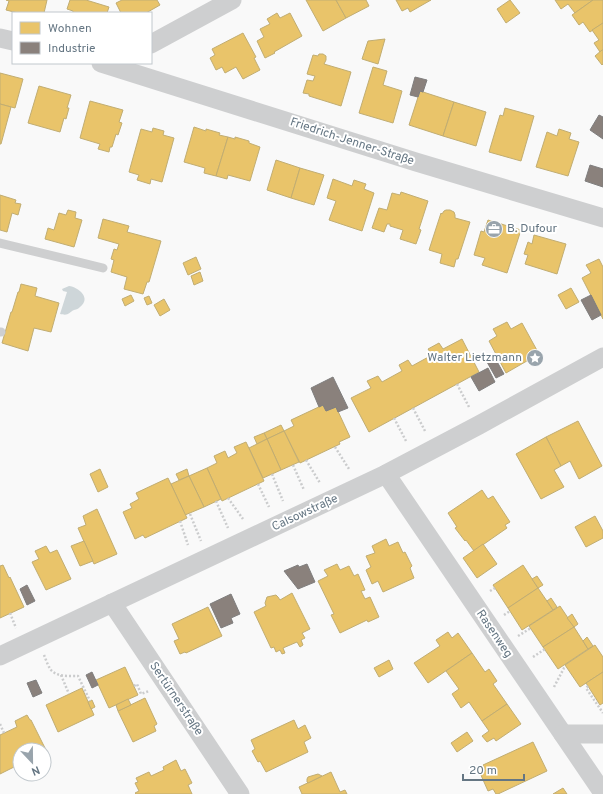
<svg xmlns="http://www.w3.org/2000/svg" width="603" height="794" font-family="Overpass,sans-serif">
	<rect width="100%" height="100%" fill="#f9f9f9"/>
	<!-- water -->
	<path fill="#ced6d9" d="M69 286C78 287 92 298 80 307 78 309 77 309 74 310 68 313 69 316 60 314L67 292 63 291 62 289Z"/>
	<!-- homes -->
	<g fill="#e9c46a" stroke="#c1ad72">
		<path d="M6 0H47L44 13H18L6 10 9 1Z"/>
		<path d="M70 0H86L109 7 107 13H73V11L67 9Z"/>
		<path d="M122 0H157L160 5 146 13H121L116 3Z"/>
		<path d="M306 0H336L346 18 323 31Z"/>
		<path d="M336 0H366L369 6 346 18Z"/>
		<path d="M396 0H431L410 12 408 8 402 11Z"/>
		<path d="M510 0 520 13 506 23 497 9Z"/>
		<path d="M555 0H593L575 13 568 4 561 9Z"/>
		<path d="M593 0H603V23L590 32 583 22 579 25 572 15Z"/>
		<path d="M277 13 280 18 290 13 302 36 274 52 275 53 265 58 257 41 264 37 260 29 270 24 267 19Z"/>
		<path d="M603 23V50L600 52 594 43 599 40 592 30Z"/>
		<path d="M243 33 256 57 254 58 260 70 243 79 236 67 225 73 222 67 216 70 210 58 215 55 212 49Z"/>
		<path d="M385 39 378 64 362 59 368 41Z"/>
		<path d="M602 50H603V64L602 65 595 56Z"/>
		<path d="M319 54H323L326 56V60L324 64 351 72 341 106 309 96V94L303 93 307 80 313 81 315 76 307 74 313 55 318 56Z"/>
		<path d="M373 67 387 71 383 85 402 91 393 123 359 113Z"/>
		<path d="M0 73 23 79 15 108 0 104Z"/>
		<path d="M39 86 71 95 67 108H69L66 119 64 118 60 132 28 123Z"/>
		<path d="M420 91 454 102 443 136 409 125Z"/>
		<path d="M90 101 123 110 119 122 122 123 118 135 116 134 112 147H110L109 152 98 149 100 144 80 138Z"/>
		<path d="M454 102 486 112 476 146 443 136Z"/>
		<path d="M0 104 11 107 1 144H0Z"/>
		<path d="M505 108 534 116 521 161 489 152 500 115 503 116Z"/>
		<path d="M194 127 206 131V129L220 133 219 135 228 137 216 176 204 173 205 168 184 162Z"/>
		<path d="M153 128 164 131 163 135 174 138 162 182 151 179 150 184 137 180 139 175 129 172 141 129 152 132Z"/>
		<path d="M559 129 571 133 569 139 579 142 568 176 536 167 547 132 557 136Z"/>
		<path d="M228 137 235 139V137L249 141V143L260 147 250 181 228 175 227 179 216 176Z"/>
		<path d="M276 160 300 168 291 198 267 190Z"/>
		<path d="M300 168 324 175 314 205 291 198Z"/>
		<path d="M333 179 352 186 354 180 366 184 364 189 374 193 362 231 329 220 336 201 327 198Z"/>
		<path d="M401 192 428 201 419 229 421 230 416 244 400 239 403 230 390 226V224H387L384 232 372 228 379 208 387 210 392 193 400 195Z"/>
		<path d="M0 195 16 200 15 203 21 204 18 215 12 213 7 232 0 230Z"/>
		<path d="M68 210 76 212 75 218 82 220 74 247 45 239 48 228 54 230 59 213 66 215Z"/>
		<path d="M446 210H450L454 212 455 215V218L470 222 458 259H456L454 267 440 263 442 254 429 250 441 213 442 214 444 211Z"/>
		<path d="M103 219 129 226 127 232 161 241 149 282H147L143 294 124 289 127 277 111 272 114 260 111 259 114 249 117 250 119 244 98 238Z"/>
		<path d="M488 220 521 230 507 273 482 265 485 258 474 255 481 231 484 232Z"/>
		<path d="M534 235 566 244 557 274 525 264 528 255 524 254 528 242 532 244Z"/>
		<path d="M196 257 201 269 188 275 183 263Z"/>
		<path d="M599 259 603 267V319L582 278 591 273 586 265Z"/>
		<path d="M200 272 203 281 194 285 191 276Z"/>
		<path d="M21 284 37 288 35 296 59 303 51 332 34 328 28 351 2 343 11 312H12L18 292H19Z"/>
		<path d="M571 288 579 302 566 309 558 295Z"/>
		<path d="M131 295 134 301 125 306 122 299Z"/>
		<path d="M149 296 152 303 147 305 144 298Z"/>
		<path d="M164 299 170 310 160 316 154 305Z"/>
		<path d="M507 322 511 329 522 323 539 354 506 373 489 341 497 336 493 329Z"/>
		<path d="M462 339 479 372 369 432 351 398 371 388 367 381 378 376 382 382 402 371 399 365 408 360 412 366 432 355 428 349 439 343 443 349Z"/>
		<path d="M323 405 326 411 336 407 350 437 339 442 340 444 300 463 284 431 294 426 291 420Z"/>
		<path d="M578 421 602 466 579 479 570 461 561 466 546 437Z"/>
		<path d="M281 425 284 431 267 439 264 433Z"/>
		<path d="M284 431 299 462 281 470 267 439Z"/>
		<path d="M264 433 267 439 257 444 254 437Z"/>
		<path d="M546 437 561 466 554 470 564 487 541 499 516 454Z"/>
		<path d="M267 439 281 470 263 478 249 448Z"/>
		<path d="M246 442 264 481 222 501 207 468 217 463 214 456 225 451 228 458 237 453 234 447Z"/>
		<path d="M207 468 221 499 204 507 189 476Z"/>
		<path d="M100 469 108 487 98 492 90 474Z"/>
		<path d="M187 469 189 476 179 480 176 474Z"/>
		<path d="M189 476 204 507 185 515 171 484Z"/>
		<path d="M168 478 187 518 145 538 143 535 135 539 123 512 132 508 130 504 139 499 136 493Z"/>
		<path d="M482 490 488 499 493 496 510 522 505 525 507 528 474 551 466 540 465 541 455 528 457 527 448 513Z"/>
		<path d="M97 509 117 554 94 564 78 528 86 525 83 516Z"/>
		<path d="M595 516 603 531V538L586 547 575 527Z"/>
		<path d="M386 539 389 546 398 542 403 553 405 552 412 566 410 568 414 578 383 592 378 581 372 584 366 570 371 567 366 556 375 553 372 546Z"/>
		<path d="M84 541 93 561 80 566 71 546Z"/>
		<path d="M483 544 497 564 477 578 463 558Z"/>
		<path d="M46 546 50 553 57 550 71 579 46 590 32 562 39 559 35 551Z"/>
		<path d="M337 564 340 570 349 566 354 576 358 574 365 590 361 591 365 599 370 597 379 617 368 622 367 620 340 633 331 615 334 614 318 581 328 576 324 570Z"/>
		<path d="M3 565 9 578 10 577 24 607 0 618V566Z"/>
		<path d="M523 565 538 588 508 608 493 585Z"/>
		<path d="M537 576 543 585 538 588 532 579Z"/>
		<path d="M538 588 553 610 522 630 508 608Z"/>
		<path d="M292 593 310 629 302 633 305 638 301 640 303 645 300 647 297 642 283 648 285 653 282 654 280 650 276 652 274 647 271 648 254 612 266 606 265 603 267 597 276 595 278 597 280 600Z"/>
		<path d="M551 598 557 607 553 610 547 601Z"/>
		<path d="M560 606 574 627 543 647 529 626Z"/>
		<path d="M208 607 222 636 186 653 185 652 180 654 174 641 179 639 172 624Z"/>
		<path d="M572 614 578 624 574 627 567 618Z"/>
		<path d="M574 627 588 649 558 669 543 647Z"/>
		<path d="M448 632 452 638 458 633 472 653 428 683 414 663 440 646 436 640Z"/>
		<path d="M587 637 593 646 588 649 583 641Z"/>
		<path d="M595 645 603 657V672L580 687 565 665Z"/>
		<path d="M472 653 485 672 489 669 497 681 493 684 507 704 482 721 469 702 461 708 452 694 459 689 446 671Z"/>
		<path d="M389 660 393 669 379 677 374 668Z"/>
		<path d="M125 667 138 695 109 708 96 680Z"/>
		<path d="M603 672V703L600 705 586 683Z"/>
		<path d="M82 688 94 715 58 732 46 705Z"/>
		<path d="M145 698 157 724 154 726 156 731 133 742 118 711Z"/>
		<path d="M128 699 131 705 118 711 116 705Z"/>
		<path d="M92 700 95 707 91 709 88 702Z"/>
		<path d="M507 704 521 724 496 741 494 738 487 742 482 736 489 731 482 721Z"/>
		<path d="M27 715 30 720H31L47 752 44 753V750H20V764L0 774V735L17 727 15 721Z"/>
		<path d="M294 720 298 729 305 725 311 738 304 742 308 752 266 772 260 761 258 762 252 751 255 749 251 740Z"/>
		<path d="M467 732 473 741 457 752 451 743Z"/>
		<path d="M533 742 547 771 498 794H496L493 789 488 791 480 773 485 771 483 765Z"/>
		<path d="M176 760 181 771 185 769 192 783 188 785 192 794H136L135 793 139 791 135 783 138 782 136 778 149 772 151 776 164 770 163 767Z"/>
		<path d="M331 772 340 792 345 790 347 794H302L299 787Z"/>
		<path d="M318 774 322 776 308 783 307 782V779L308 777Z"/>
		<path d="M563 788 567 794H553Z"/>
	</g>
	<!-- industry -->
	<g fill="#8a817c" stroke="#7f7e7e">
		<path d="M415 77 427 80 423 92 420 91 418 97 410 95Z"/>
		<path d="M599 115 603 117V139L590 130Z"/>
		<path d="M590 165 603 169V187L585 181Z"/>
		<path d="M591 295 601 315 592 320 581 300Z"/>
		<path d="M495 358 504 374 496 378 487 362Z"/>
		<path d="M488 368 495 382 479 391 471 377Z"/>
		<path d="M333 377 348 408 338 412 336 407 326 411 323 405 319 407 311 388Z"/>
		<path d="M307 564 315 582 298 589 284 571 298 565 299 567Z"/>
		<path d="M27 585 35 601 27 605 20 589Z"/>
		<path d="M231 594 240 614 231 618 233 623 221 628 210 604Z"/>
		<path d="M92 672 98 685 92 688 86 675Z"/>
		<path d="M36 680 42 693 33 697 27 683Z"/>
	</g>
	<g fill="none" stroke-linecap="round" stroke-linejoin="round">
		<!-- path -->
		<g stroke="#cbcccd" stroke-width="2.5" stroke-dasharray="2 2" stroke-linecap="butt">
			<path d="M457 384 469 407"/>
			<path d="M413 408 425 431"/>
			<path d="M394 418 406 441"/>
			<path d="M335 447 349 469"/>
			<path d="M306 460 320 483"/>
			<path d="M293 465 304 490"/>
			<path d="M272 474 283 501"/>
			<path d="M258 484 269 507"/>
			<path d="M228 498 243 519"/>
			<path d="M216 501 228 528"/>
			<path d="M190 514 201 541"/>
			<path d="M180 521 188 545"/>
			<path d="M490 591 495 588"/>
			<path d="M10 613 16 628"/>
			<path d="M504 615 510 611"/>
			<path d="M518 636 531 628"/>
			<path d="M44 655C46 660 48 666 51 670 57 677 70 676 78 676L90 701"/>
			<path d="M533 657 545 649"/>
			<path d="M61 675 69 694"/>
			<path d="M134 686 137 684 141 694 149 691"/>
			<path d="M588 686 586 688 603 713"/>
			<path d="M554 687 564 668 566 667"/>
			<path d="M0 724 4 733"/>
		</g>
		<!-- lane -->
		<g stroke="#cecfd0" stroke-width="9">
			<path d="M0 243 103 268"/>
			<path d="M0 332H1"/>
		</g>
		<!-- street -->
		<g stroke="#cecfd0" stroke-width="19">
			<path d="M0 38 13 41"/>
			<path d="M151 44 232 0"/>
			<path d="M101 63 416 162 603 218"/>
			<path d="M386 474 603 793"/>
			<path d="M112 603 240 794"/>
			<path d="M0 656 386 474 479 425 603 357"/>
			<path d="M563 734H603"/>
		</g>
	</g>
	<!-- icons -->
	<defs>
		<g id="office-disc" transform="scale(0.9)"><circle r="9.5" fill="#99a4ac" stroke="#fff"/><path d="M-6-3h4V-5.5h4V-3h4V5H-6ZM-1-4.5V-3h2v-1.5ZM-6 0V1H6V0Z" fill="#fff"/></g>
		<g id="sight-disc" transform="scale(0.9)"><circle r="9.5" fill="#99a4ac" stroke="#fff"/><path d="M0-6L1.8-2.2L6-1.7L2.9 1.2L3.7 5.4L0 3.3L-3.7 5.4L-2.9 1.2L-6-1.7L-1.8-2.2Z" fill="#fff"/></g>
	</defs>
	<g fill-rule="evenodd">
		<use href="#office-disc" x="494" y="229"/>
		<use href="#sight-disc" x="535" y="358"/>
	</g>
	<g text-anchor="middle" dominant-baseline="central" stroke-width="4" stroke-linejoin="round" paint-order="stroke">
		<!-- street labels -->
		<g font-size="12" fill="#657683" stroke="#fff">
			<text transform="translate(352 142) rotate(18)">Friedrich-Jenner-Straße</text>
			<text transform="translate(305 513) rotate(-25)">Calsowstraße</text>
			<text transform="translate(494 634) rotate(56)">Rasenweg</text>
			<text transform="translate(176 699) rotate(56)">Sertürnerstraße</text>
		</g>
		<!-- poi labels -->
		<g font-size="12" fill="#657683" stroke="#fff" text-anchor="start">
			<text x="507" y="229">B. Dufour</text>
			<text x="522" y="358" text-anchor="end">Walter Lietzmann</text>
		</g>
	</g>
	<!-- legend -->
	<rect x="12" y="12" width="140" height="52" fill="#ffffff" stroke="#c1c8cd"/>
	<rect x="20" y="22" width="20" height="12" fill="#e9c46a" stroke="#c1c8cd"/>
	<text x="48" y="32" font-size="12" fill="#657683">Wohnen</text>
	<rect x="20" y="42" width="20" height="12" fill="#8a817c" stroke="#c1c8cd"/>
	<text x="48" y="52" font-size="12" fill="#657683">Industrie</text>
	<!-- north arrow -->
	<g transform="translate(32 762) rotate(158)"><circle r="19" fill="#ffffff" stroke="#c1c8cd"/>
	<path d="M0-3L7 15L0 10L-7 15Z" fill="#99a4ac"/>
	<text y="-6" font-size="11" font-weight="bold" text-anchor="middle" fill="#657683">N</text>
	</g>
	<!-- scale -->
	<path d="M463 774v6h61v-6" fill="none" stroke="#657683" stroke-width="2"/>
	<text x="469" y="774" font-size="12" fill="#657683" stroke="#ffffff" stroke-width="3" paint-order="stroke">20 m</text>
</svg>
